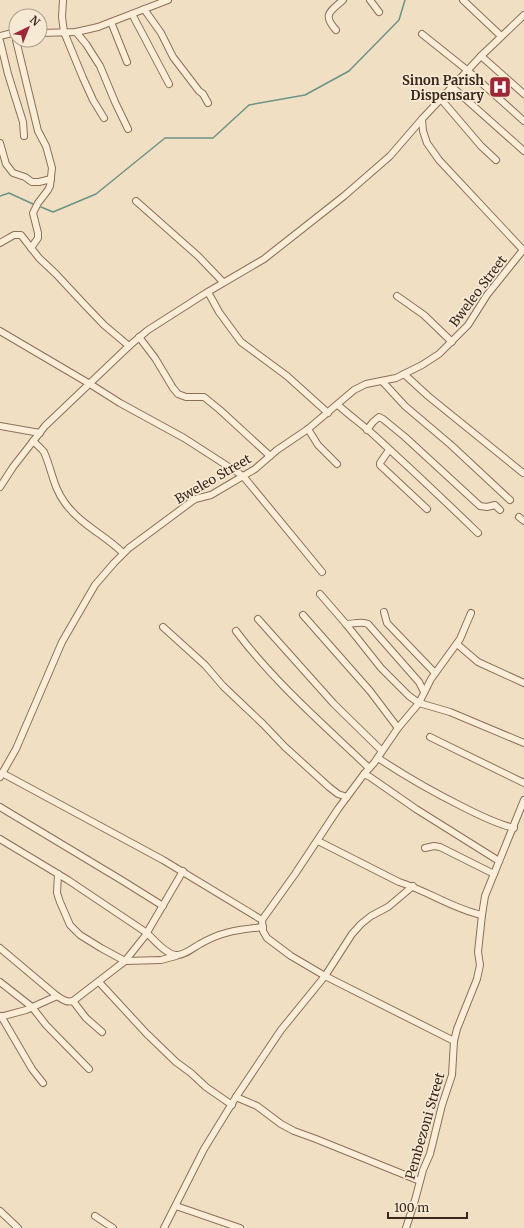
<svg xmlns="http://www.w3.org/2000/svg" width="524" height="1228" font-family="Merriweather,serif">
	<rect width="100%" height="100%" fill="#f1dfc4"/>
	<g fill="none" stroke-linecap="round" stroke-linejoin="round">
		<!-- stream -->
		<g stroke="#6c9385" stroke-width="1.5">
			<path d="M0 196 9 193 33 204"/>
			<path d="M41 207 53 212 96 194 165 138H213L249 105 305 95 349 71 399 20 405 0"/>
		</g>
		<!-- street casing -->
		<g stroke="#8c6f59" stroke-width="8">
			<g id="street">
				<path d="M63 0 62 17 64 32 83 78 93 100 104 118"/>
				<path d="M370 0 379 12"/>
				<path d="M463 0 501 36"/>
				<path d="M144 9 161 33 173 57 199 91 203 94 208 103"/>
				<path d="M132 14 169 84"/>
				<path d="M524 15 481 56 422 119 423 131 427 143 439 160 524 251"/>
				<path d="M111 22 127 62"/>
				<path d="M336 30C322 14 330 12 343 0"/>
				<path d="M76 32 86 44 100 66 115 102 128 129"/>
				<path d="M40 33 76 32 98 27 168 0"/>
				<path d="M422 34 467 70 524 121"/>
				<path d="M0 36 16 32"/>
				<path d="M16 40 38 131 46 146 52 168 50 186 48 190 38 203 33 213 38 233V238L31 248"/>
				<path d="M0 41 8 74 23 122 24 136"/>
				<path d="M481 56 524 94"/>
				<path d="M451 86 524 151"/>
				<path d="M440 98 481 146 496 160"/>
				<path d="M0 143 6 164 13 173 25 177 32 182H39L51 179"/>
				<path d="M136 201 198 256 223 282"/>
				<path d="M0 243 14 235H21L39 258 56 274 83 303 104 325 129 346"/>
				<path d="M208 292 219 312 241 342 287 376 328 413"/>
				<path d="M397 296 424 315 452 342"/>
				<path d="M0 331 90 384 120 403 184 438 243 476 322 572"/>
				<path d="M139 337 155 358 173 388 178 394 186 397H204L220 410 270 456"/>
				<path d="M404 374 428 396 523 473"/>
				<path d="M382 381 405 406 451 445 510 500"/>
				<path d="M338 405C350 416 363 425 375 436 410 468 444 500 478 533"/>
				<path d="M0 426 40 433"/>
				<path d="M308 429 318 445 337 464"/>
				<path d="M367 430 373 422 379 417 383 419 405 437 480 506 487 507 495 505 500 510"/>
				<path d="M33 441C37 445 41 448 44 452 52 470 53 487 65 503 81 525 105 535 123 553"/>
				<path d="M389 450 380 463V465L427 509"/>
				<path d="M0 487 13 467 45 426 129 346 148 330 206 293 264 259 344 196 390 156 422 119"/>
				<path d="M519 517 524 521"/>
				<path d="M320 594 346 624 381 668 409 696 419 703 450 712 524 743"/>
				<path d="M384 612 387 623 435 673"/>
				<path d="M303 615 370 691 398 728"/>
				<path d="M258 619 334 704 382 751"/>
				<path d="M346 624C353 624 362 621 368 624L419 682 424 692"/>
				<path d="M163 627 205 665 223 686 263 724 285 747 329 787 338 794 347 797"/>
				<path d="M236 631C274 682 323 724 369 768"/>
				<path d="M457 644 478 662 524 683"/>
				<path d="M430 737 524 783"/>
				<path d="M378 758C405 776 433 792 463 807 479 815 496 824 514 828"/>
				<path d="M2 773 163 860 262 920 263 931 267 938 291 956 325 976 454 1041"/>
				<path d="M364 774 370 777 416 809 499 861"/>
				<path d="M0 777 16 749 62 642 95 585 114 563 129 548 195 499 211 495 255 469 277 450 308 429 354 390 366 384 396 378 422 365 439 354 468 325 487 295 523 250"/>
				<path d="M0 807 123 881 163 906"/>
				<path d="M0 839 68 880 147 933C153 939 167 955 176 955 184 956 194 947 200 944 222 931 238 930 263 927"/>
				<path d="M318 841 399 882C428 891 453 909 482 915"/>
				<path d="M425 848 434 846 440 847 494 874"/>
				<path d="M58 874 57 893 60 902 70 925 80 935 101 948 125 961 161 960 176 956"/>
				<path d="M262 920 295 874 338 809 364 774 374 763 398 728 419 703 431 679 460 639 471 613"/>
				<path d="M0 948 57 996C62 999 66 1003 73 1001L125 961 145 936 183 871"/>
				<path d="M0 982 32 1007 46 1025 89 1069"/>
				<path d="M99 982 146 1033 176 1062 191 1073 206 1087 232 1105"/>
				<path d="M73 1001 86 1018 102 1032"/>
				<path d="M1 1016 32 1069 43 1083"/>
				<path d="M0 1017 26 1010 57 996"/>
				<path d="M236 1097 257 1106 281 1124 294 1131 316 1139 420 1181"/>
				<path d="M176 1206 240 1228"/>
				<path d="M0 1211 18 1228"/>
				<path d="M95 1216 113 1228"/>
				<path d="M164 1228 204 1149 236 1097 281 1030 325 976 352 934 361 924 371 916 388 907 413 886"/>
				<path d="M406 1228 415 1200 423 1170 430 1154 442 1105 452 1075 454 1041 457 1029 477 979 480 965 478 952 482 915 485 896 524 800"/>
			</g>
		</g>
		<!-- street -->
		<use href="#street" stroke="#fbedd8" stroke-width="6"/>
	</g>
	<!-- icons -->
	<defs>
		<g id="hospital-square" transform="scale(1.15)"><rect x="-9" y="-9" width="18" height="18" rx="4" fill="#9f2633" stroke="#f7ead4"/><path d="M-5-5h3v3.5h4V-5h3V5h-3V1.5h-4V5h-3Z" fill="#fff"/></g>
	</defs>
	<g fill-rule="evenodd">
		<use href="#hospital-square" x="500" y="87"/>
	</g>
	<g text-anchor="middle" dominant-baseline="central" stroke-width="3.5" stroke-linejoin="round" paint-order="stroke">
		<!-- poi labels -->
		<g font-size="13" font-weight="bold" fill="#3c291e" stroke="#f7ead4" text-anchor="end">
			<text x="484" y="80">Sinon Parish<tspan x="484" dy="15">Dispensary</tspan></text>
		</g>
		<!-- street labels -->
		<g font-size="13" fill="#3c291e" stroke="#f7ead4">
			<text transform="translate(478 291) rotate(-53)">Bweleo Street</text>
			<text transform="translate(213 479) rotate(-30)">Bweleo Street</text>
			<text transform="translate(425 1126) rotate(-74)">Pembezoni Street</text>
		</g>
	</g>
	<!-- north arrow -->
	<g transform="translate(28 28) rotate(43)"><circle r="19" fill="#f7ead4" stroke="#ac9d8b"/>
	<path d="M0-3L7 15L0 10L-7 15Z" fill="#9f2633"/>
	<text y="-6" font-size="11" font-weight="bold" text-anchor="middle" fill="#3c291e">N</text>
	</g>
	<!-- scale -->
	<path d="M388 1212v6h79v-6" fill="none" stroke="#3c291e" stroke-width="2"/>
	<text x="394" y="1212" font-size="12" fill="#3c291e" stroke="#f7ead4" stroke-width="3" paint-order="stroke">100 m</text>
</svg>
